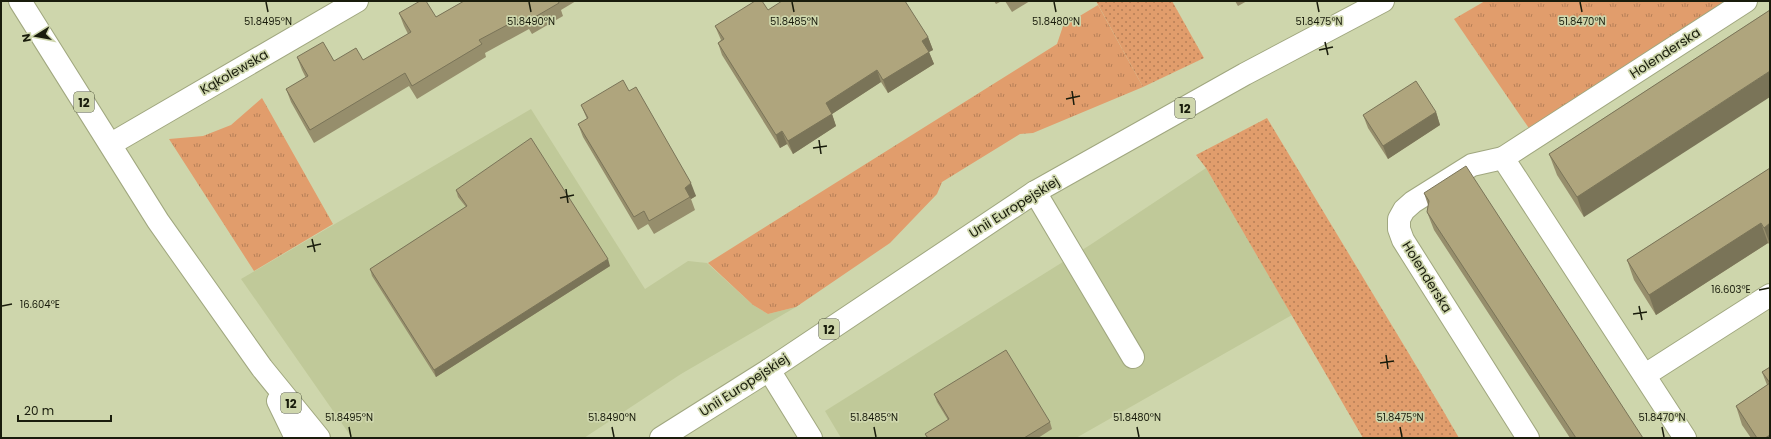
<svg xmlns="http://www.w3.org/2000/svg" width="1771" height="439" font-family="Poppins,sans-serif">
	<defs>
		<pattern id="grass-tufts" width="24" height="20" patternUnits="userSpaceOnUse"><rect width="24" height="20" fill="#e19d6c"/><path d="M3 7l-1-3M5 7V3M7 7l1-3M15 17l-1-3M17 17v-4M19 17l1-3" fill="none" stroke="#b67f57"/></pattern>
		<pattern id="park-dots" width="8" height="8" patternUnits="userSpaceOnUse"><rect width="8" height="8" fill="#e19d6c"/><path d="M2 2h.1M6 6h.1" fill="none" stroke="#b67f57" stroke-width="1.8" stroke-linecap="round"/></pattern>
	</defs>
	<rect width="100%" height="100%" fill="#ced6ac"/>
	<!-- built -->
	<g fill="#c0c999">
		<path d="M531 109 645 289 688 261 707 263 753 305 768 314 796 307 681 374 584 438H352L241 279Z"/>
		<path d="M1206 168 1292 315 1076 438H841L825 411 1090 245Z"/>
	</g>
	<!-- grass -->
	<g fill="url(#grass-tufts)">
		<path d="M1485 1H1746L1535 137 1454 19Z"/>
		<path d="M1098 5 1143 87 1033 133 1020 134 942 182 937 194 890 243 796 307 768 314 753 305 708 263 1057 44 1063 26Z"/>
		<path d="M262 98 333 224 254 271 169 139 203 136 231 125Z"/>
	</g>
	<!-- park -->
	<g fill="url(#park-dots)">
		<path d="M1096 1H1172L1204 58 1143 87Z"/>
		<path d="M1267 118 1441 407 1459 438H1363L1206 168 1196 155Z"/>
	</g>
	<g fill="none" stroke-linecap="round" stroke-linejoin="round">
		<!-- minor casing -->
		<g stroke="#a0a77f" stroke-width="24">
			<g id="minor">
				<path d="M111 144 357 1"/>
				<path d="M1503 158 1746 1"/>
				<path d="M1035 192 1133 357"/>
				<path d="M769 370 811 438"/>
				<path d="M1645 375 1770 295"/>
				<path d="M1528 438 1403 240 1399 229V219L1404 210 1413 202 1472 165 1503 158 1685 438"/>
			</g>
		</g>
		<!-- major casing -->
		<g stroke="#a0a77f" stroke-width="24">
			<g id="major">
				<path d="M20 1 158 221 262 368 319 438"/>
				<path d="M278 401 296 438"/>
				<path d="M661 438 769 370 1035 192 1245 74 1383 1"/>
			</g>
		</g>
		<!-- minor -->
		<use href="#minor" stroke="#fff" stroke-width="22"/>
		<!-- major -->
		<use href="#major" stroke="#fff" stroke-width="22"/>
	</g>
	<!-- wall -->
	<g fill="#968e6c">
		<path d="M464 1H576L561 10 563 16 532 34 529 29 485 53 486 57 417 99 409 86 314 143 291 102 286 89 306 78 302 70 297 57 334 61 363 60 408 34 404 26 399 13 436 17Z"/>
		<path d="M994 1H1002L996 4Z"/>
		<path d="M1005 1H1030L1012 12Z"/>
		<path d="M1235 1H1247L1238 6Z"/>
		<path d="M768 10 928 37 933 50 929 52 934 64 888 93 881 82 832 114 836 126 793 154 787 144 780 148 722 55 718 43 721 40 715 26Z"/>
		<path d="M1770 10 1584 217 1557 175 1549 154Z"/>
		<path d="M629 91 696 196 691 199 695 210 654 234 648 224 638 230 583 137 578 124 587 119 581 105Z"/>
		<path d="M1436 112 1440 125 1388 159 1368 128 1363 115Z"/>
		<path d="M1770 168V245L1768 243 1656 315 1634 280 1627 260Z"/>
		<path d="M456 190 610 266 436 377 372 276 370 269 466 207 458 197Z"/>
		<path d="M1424 193 1643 438H1570L1434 230 1427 212 1428 205Z"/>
		<path d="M1770 367V438H1751L1742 425 1736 406 1767 385 1762 372Z"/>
		<path d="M934 394 1050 422 1052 429 1038 438H927L925 434 948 420 937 402Z"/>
	</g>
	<!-- shaded-wall -->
	<g fill="#7a7458">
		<path d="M928 37 933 50 929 52 934 64 888 93 883 80 922 41Z"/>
		<path d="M877 70 881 82 832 114 836 126 793 154 788 141 826 103Z"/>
		<path d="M1770 71V97L1584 217 1577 197Z"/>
		<path d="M1436 112 1440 125 1388 159 1383 146Z"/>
		<path d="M782 131 787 144 780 148 776 135Z"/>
		<path d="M691 183 696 196 691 199 685 188Z"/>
		<path d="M1761 223 1768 243 1656 315 1649 295Z"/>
		<path d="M1770 223V244L1764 228Z"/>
		<path d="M608 259 610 266 436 377 434 370Z"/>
		<path d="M1770 435V438H1765Z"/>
	</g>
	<!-- building -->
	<g fill="#afa57d" stroke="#7a7458">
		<path d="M420 1H426L436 17 464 1H558L559 3 528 21 524 16 479 40 482 44 412 86 405 73 310 130 286 89 308 76 297 57 323 42 334 61 356 48 363 60 411 32 399 13Z"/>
		<path d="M755 1H762L768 10 782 1H905L928 37 922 41 929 52 883 80 877 70 826 103 832 114 788 141 782 131 776 135 718 43 724 39 715 26Z"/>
		<path d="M1770 10V71L1577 197 1549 154Z"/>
		<path d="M623 80 629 91 636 87 691 183 685 188 690 197 649 221 644 211 634 217 578 124 588 118 581 105Z"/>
		<path d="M1416 81 1436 112 1383 146 1363 115Z"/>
		<path d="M531 138 608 259 434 370 370 269 467 206 456 190Z"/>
		<path d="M1466 166 1643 438H1576L1427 212 1429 201 1424 193Z"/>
		<path d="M1770 168V223L1764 228 1761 223 1649 295 1627 260Z"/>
		<path d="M1006 350 1050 422 1024 438H928L925 434 949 419 934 394Z"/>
		<path d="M1770 367V435L1765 438H1757L1736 406 1770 383 1762 372Z"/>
	</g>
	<!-- ticks -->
	<path fill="none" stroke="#191c0c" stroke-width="1.5" d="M266 2 268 12M529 2 531 12M792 2 794 12M1054 2 1056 12M1317 2 1319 12M1580 2 1582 12M1325 42 1328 55M1319 50 1333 47M1072 91 1074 105M1066 99 1080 96M819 140 821 154M813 148 827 146M566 189 568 203M560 198 574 195M312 239 315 252M307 247 321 244M1759 290 1769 288M2 306 12 304M1639 306 1642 320M1633 314 1647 312M1386 355 1388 369M1380 363 1394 361M349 427 351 437M612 427 614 437M874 427 876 437M1137 427 1139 437M1400 427 1402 437M1662 427 1664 437"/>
	<g text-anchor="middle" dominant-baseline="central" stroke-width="3.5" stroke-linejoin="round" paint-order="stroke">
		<!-- shield labels -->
		<g fill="#ced6ac" stroke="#4f543c" stroke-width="1">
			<rect x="74" y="92" width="20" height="20" rx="3"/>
			<rect x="1175" y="98" width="20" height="20" rx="3"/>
			<rect x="819" y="319" width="20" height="20" rx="3"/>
			<rect x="281" y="393" width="20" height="20" rx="3"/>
		</g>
		<g font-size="12" font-weight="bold" fill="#191c0c">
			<text x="84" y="102">12</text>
			<text x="1185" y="108">12</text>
			<text x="829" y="329">12</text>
			<text x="291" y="403">12</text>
		</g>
		<!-- street labels -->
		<g font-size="13" fill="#191c0c" stroke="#ced6ac">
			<text transform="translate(1665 53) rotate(-33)">Holenderska</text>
			<text transform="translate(234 72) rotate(-30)">Kąkolewska</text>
			<text transform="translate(1014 207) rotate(-32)">Unii Europejskiej</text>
			<text transform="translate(1427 277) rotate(58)">Holenderska</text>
			<text transform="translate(744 385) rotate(-33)">Unii Europejskiej</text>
		</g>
	</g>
	<g font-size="10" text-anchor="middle" fill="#191c0c" stroke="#ced6ac" stroke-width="3.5" stroke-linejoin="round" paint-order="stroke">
		<text x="268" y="25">51.8495°N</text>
		<text x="531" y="25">51.8490°N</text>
		<text x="794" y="25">51.8485°N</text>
		<text x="1056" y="25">51.8480°N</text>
		<text x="1319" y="25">51.8475°N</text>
		<text x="1582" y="25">51.8470°N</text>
		<text x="1731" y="293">16.603°E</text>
		<text x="40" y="308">16.604°E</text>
		<text x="349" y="421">51.8495°N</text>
		<text x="612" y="421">51.8490°N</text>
		<text x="874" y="421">51.8485°N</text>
		<text x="1137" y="421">51.8480°N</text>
		<text x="1400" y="421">51.8475°N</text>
		<text x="1662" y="421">51.8470°N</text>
	</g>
	<!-- border -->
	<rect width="1771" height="439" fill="none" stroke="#191c0c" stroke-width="4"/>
	<!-- north arrow -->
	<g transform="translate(36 36) rotate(259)" stroke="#ced6ac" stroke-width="3" paint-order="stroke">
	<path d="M0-3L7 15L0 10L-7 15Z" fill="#191c0c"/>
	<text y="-6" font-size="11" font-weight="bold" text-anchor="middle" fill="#191c0c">N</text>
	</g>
	<!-- scale -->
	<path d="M18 415v6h93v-6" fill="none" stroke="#191c0c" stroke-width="2"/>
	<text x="24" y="415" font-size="12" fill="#191c0c" stroke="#ced6ac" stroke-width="3" paint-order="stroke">20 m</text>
</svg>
